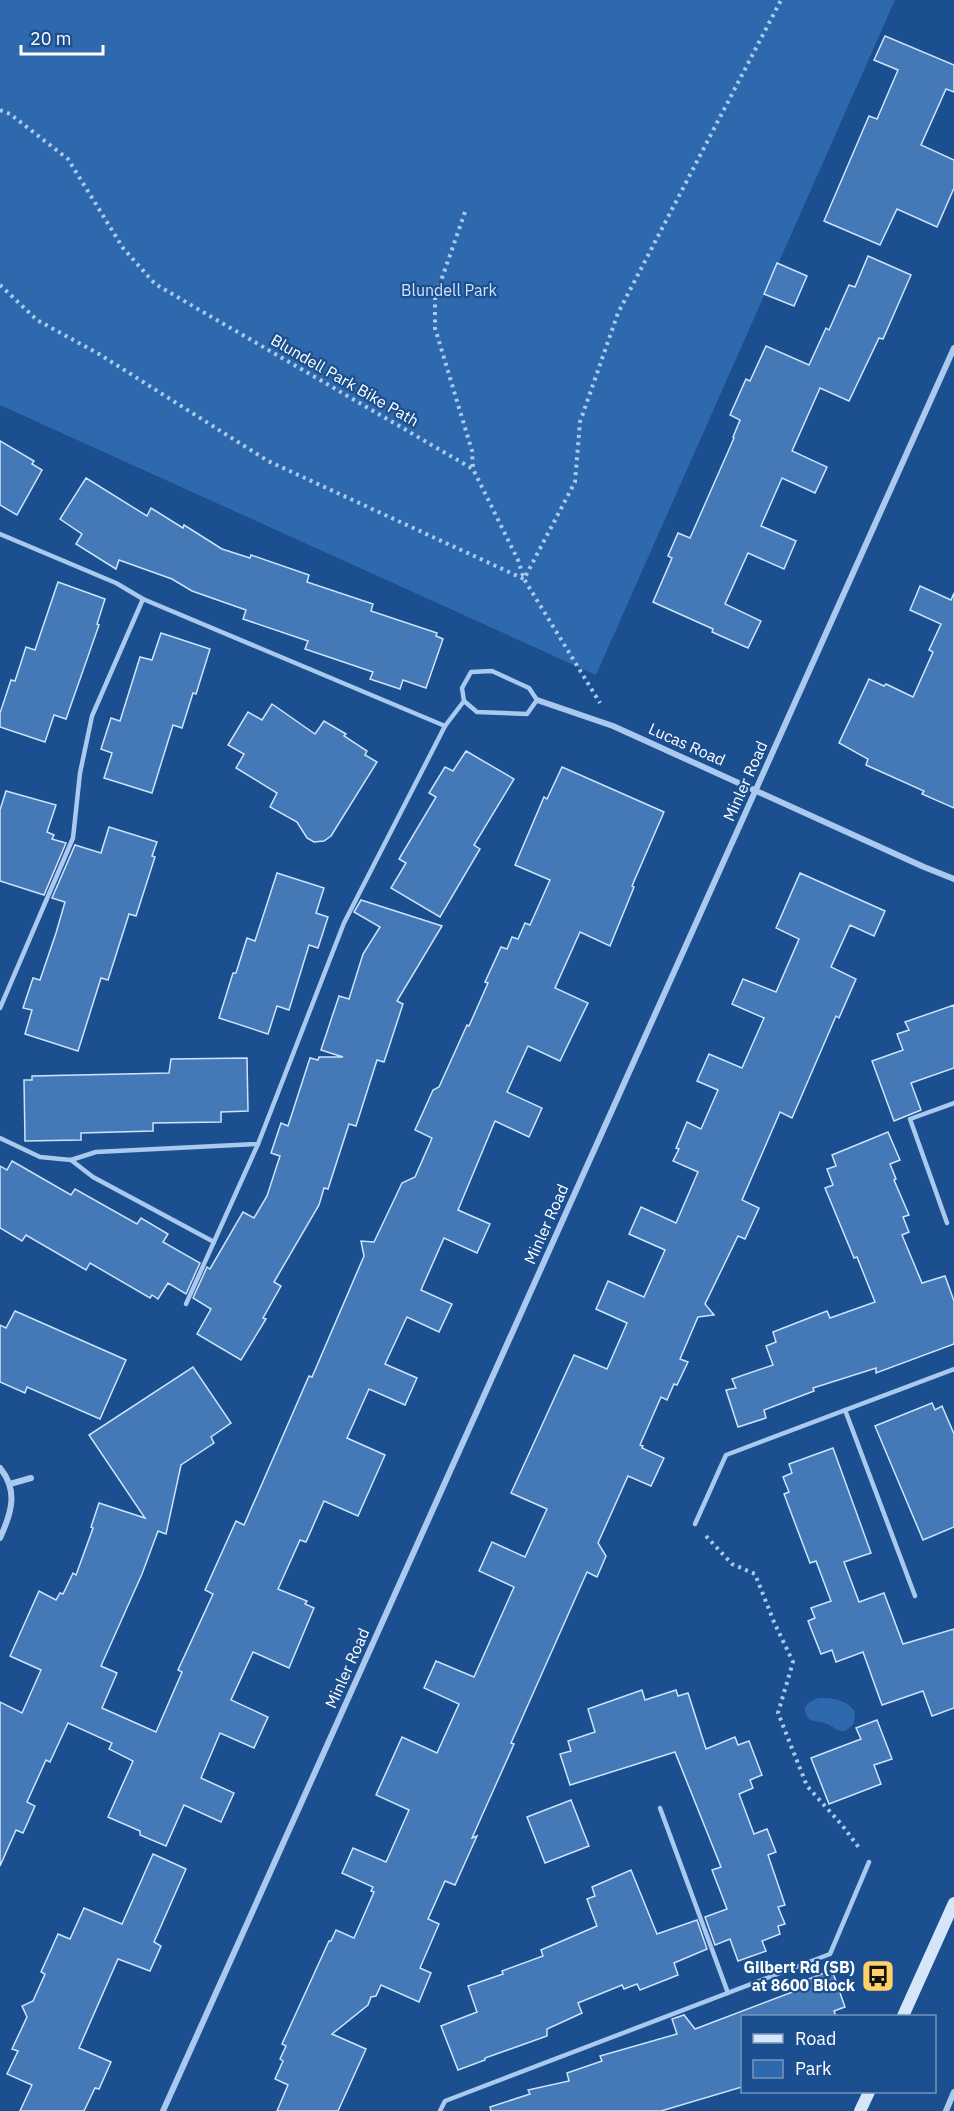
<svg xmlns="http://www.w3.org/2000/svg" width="954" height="2111" font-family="'IBM Plex Sans',sans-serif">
	<rect width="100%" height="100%" fill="#1b4f8f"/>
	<!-- green -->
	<g fill="#2e69ad">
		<path d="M0 0H895L596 675 0 405Z"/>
		<path d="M819 1698C833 1698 846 1699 855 1712L854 1723C841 1739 838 1728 825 1723 820 1721 815 1722 810 1720 800 1709 806 1702 819 1698Z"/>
	</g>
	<!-- building -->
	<g fill="#4478b7" stroke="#cfe3fa" stroke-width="1.5">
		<path d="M885 36 954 65V92L946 89 921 145 954 160V188L937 227 897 209 880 245 824 221 869 116 877 119 898 70 874 60Z"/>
		<path d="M868 256 911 275 883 339 879 338 849 401 820 388 792 451 827 467 815 493 782 478 761 526 796 541 784 569 748 553 725 604 761 621 748 648 712 632 713 629 653 602 672 558 668 556 678 533 690 538 734 438 733 437 740 420 730 415 746 379 750 381 766 346 809 365 826 328 829 330 849 285 855 287Z"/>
		<path d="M777 263 807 276 794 306 764 294Z"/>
		<path d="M0 441 34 461 32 464 42 470 17 515 0 505Z"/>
		<path d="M86 478 147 516 151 508 183 528 184 525 222 549 250 558 251 555 309 575 307 582 373 604 371 611 437 633 436 636 443 639 426 688 403 680 400 689 370 679 373 672 305 649 308 641 243 619 246 610 192 591 172 579 119 560 116 569 76 544 82 534 60 519Z"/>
		<path d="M58 582 105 599 97 624 99 625 66 719 54 715 45 742 0 727V713L11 680 15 681 26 647 35 650Z"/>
		<path d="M920 586 951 600 954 593V808L922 794 924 791 866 765 868 759 839 743 869 679 884 686 886 684 913 697 933 652 929 650 941 624 910 610Z"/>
		<path d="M161 633 210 649 196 694 193 693 182 728 173 725 152 793 104 778 112 753 101 749 111 718 120 721 140 657 152 660Z"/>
		<path d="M272 704 315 734 324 721 346 734 344 736 367 751 365 755 377 762 331 836 324 841 314 842 307 838 297 822 270 807 277 793 236 768 244 754 228 745 248 712 262 720Z"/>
		<path d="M466 751 514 779 474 845 480 849 440 917 391 888 406 863 399 859 436 797 429 793 445 767 453 771Z"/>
		<path d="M562 767 664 812 632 886 634 887 610 946 580 932 555 988 588 1003 560 1061 528 1046 507 1092 542 1108 529 1137 495 1121 458 1210 490 1224 477 1253 444 1238 421 1290 452 1304 439 1332 407 1317 385 1364 417 1378 405 1405 369 1389 347 1438 385 1455 358 1516 324 1501 306 1542 300 1540 278 1589 307 1601 305 1604 314 1608 289 1668 253 1652 231 1700 268 1717 254 1748 220 1733 201 1778 234 1793 221 1822 184 1805 166 1846 140 1835V1831L108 1817 133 1761 109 1749 112 1743 68 1723 50 1762 46 1760 27 1802 35 1806 23 1833 16 1830 0 1866V1702L22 1713 41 1670 10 1656 39 1591 56 1600 60 1593 63 1594 73 1573 76 1575 93 1528 91 1527 99 1503 145 1518 89 1435 193 1367 231 1423 211 1437 214 1443 181 1465 166 1534 158 1531 142 1574 101 1666 117 1673 102 1708 156 1732 182 1672 178 1670 213 1594 205 1590 236 1521 244 1525 309 1376 312 1377 364 1256 361 1241 374 1242 402 1183 415 1177 432 1138 415 1130 433 1090 439 1087 467 1025 469 1026 488 983 485 982 501 947 507 949 512 937 518 939 525 923 530 925 550 880 515 865 544 797 547 799Z"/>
		<path d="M6 791 56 805 47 832 54 835 52 839 66 843 44 895 0 881V810Z"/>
		<path d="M109 827 157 842 152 856 155 857 136 916 129 914 108 980 101 978 78 1051 25 1034 32 1010 23 1008 33 978 40 980 56 933 65 902 52 898 75 845 101 853Z"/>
		<path d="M277 873 324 888 316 913 328 917 318 948 309 945 289 1010 277 1006 268 1034 219 1018 233 973H236L247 938 255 941Z"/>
		<path d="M800 873 885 911 874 936 850 925 831 967 856 979 839 1018 836 1016 792 1118 780 1112 742 1200 759 1208 745 1239 738 1236 705 1304 714 1315 698 1317 680 1359 688 1362 677 1385 674 1384 667 1400 661 1397 640 1445 643 1446 642 1448 664 1458 651 1486 628 1476 598 1543 606 1556 597 1577 587 1572 511 1743 514 1744 472 1838 477 1836 455 1885 445 1881 428 1919 439 1924 420 1968 431 1973 419 2002 381 1985 376 1996 371 1997 368 2005 332 2034 366 2049 338 2111H277L288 2085 275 2079 283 2061 280 2059 286 2046 282 2044 292 2022 329 1941H331L336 1930 354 1938 374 1892 371 1891 373 1887 342 1873 353 1848 386 1862 409 1810 376 1795 402 1737 437 1753 459 1704 424 1688 436 1661 474 1677 514 1587 479 1571 492 1542 525 1557 547 1509 511 1493 574 1355 607 1369 627 1323 596 1309 608 1281 644 1297 665 1250 629 1234 641 1207 676 1223 698 1172 673 1161 679 1149 676 1148 687 1122 701 1129 718 1090 697 1081 709 1054 742 1068 764 1018 732 1004 743 979 776 992 799 939 776 928Z"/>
		<path d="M361 900 442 926 397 1001 403 1004 384 1062 377 1060 356 1126 349 1124 328 1189 324 1188 319 1205 274 1282 281 1286 263 1318 266 1319 241 1360 197 1334 211 1309 193 1298 207 1267 210 1269 243 1212 254 1218 267 1196 280 1156 271 1153 281 1123 288 1126 310 1058 318 1060 319 1057H343L321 1050 339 996 349 999 363 954 380 927 354 912Z"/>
		<path d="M954 1005V1068L911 1083 921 1110 894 1121 872 1061 903 1050 897 1034 909 1030 905 1022Z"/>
		<path d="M247 1058 248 1111 221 1112V1122L153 1123V1131L81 1133V1140L25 1141 24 1080H32V1076L169 1073 171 1059Z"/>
		<path d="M888 1132 900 1160 890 1164 896 1179 894 1180 909 1215 903 1217 909 1232 902 1235 922 1283 945 1276 954 1301V1344L876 1373V1368L813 1388 814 1391 764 1410 766 1418 738 1427 726 1390 736 1388 732 1379 773 1365 766 1346 776 1342 773 1332 827 1311 830 1318 875 1302 857 1257 854 1258 825 1188 833 1185 827 1169 836 1166 832 1155Z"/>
		<path d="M12 1161 71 1195 75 1189 137 1224 141 1218 168 1234 163 1242 200 1263 186 1294 168 1283 158 1299 152 1295 150 1298 90 1263 86 1270 26 1235 22 1241 0 1228V1166L7 1170Z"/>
		<path d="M15 1311 126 1360 100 1419 27 1387 25 1393 0 1382V1325L6 1328Z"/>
		<path d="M932 1403 935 1410 942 1406 954 1434V1527L923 1540 875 1426Z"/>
		<path d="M833 1448 871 1553 844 1562 859 1602 884 1593 903 1644 954 1629V1708L932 1716 923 1691 882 1705 863 1652 836 1662 832 1650 821 1654 808 1621 815 1618 811 1608 831 1601 816 1561 810 1563 784 1494 789 1492 783 1477 792 1473 789 1464Z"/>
		<path d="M642 1690 645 1700 676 1690 678 1696 688 1693 706 1749 735 1737 738 1745 749 1741 762 1775 750 1780 753 1788 739 1794 754 1834 767 1829 776 1852 768 1855 785 1905 778 1907 785 1924 778 1926 780 1934 762 1941 766 1951 738 1961 730 1939 715 1945 705 1917 727 1909 712 1870 721 1867 675 1752 570 1785 560 1754 571 1751 568 1741 595 1732 588 1709Z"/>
		<path d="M877 1720 892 1759 874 1765 881 1784 829 1804 811 1758 861 1739 856 1728Z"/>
		<path d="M571 1800 589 1846 545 1863 527 1817Z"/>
		<path d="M153 1854 186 1869 154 1942 161 1946 150 1971 118 1959 79 2048 111 2062 99 2089 95 2088 84 2111H20L32 2085 7 2074 18 2051 12 2049 27 2017 22 2006 33 2001 45 1974 41 1972 58 1934 70 1939 84 1908 122 1924Z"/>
		<path d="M631 1870 657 1934 697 1920 707 1949 674 1963 678 1975 640 1990 637 1984 624 1989 622 1985 578 2003 582 2013 547 2029V2036L485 2058V2060L458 2070 441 2026 477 2012 468 1986 503 1974 502 1971 543 1956 541 1950 597 1926 587 1899 595 1896 592 1887Z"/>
		<path d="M832 1970 845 2007 834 2011 836 2016H742V2087L661 2111H491L490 2107 530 2094 528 2090 569 2081 567 2073 602 2061 600 2056 677 2034 672 2019 684 2015 695 2029 803 1988 801 1982Z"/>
	</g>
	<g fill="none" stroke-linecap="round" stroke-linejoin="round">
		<!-- path -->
		<g stroke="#a9c9ee" stroke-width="4" stroke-dasharray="3 4.5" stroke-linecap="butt">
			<path d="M0 110 10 114 68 159 123 248 155 284 473 469 518 560 524 579 600 703"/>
			<path d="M465 212 435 298V328L472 451 473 468"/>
			<path d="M0 285 37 320 99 354 268 461 524 579 575 482 580 422 618 313 781 0"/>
			<path d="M706 1536 732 1564 755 1574 774 1622 793 1662 778 1713 807 1786 842 1825 860 1849"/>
		</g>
		<!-- lane -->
		<g stroke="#a9c9ee" stroke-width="4.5">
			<path d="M0 534 116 583 143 599 445 726"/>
			<path d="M492 671 529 688 537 700 527 714 477 712 464 701 462 688 471 672Z"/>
			<path d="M0 1008 73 838 80 773 92 716 143 599"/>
			<path d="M0 1138 40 1157 71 1160 96 1152 258 1144 344 923 445 726 464 701"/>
			<path d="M71 1160 93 1177 214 1242"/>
			<path d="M947 1223 910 1119 954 1103"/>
			<path d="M186 1304 258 1144"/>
			<path d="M845 1410 915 1596"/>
			<path d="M695 1524 726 1455 954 1369"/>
			<path d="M660 1808 728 1993"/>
			<path d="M440 2111 445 2101 830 1954 869 1862"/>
		</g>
		<!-- street -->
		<g stroke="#a9c9ee" stroke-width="6">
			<path d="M537 700 613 726 924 867 954 879"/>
			<path d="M0 1468C19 1491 11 1514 0 1538"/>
			<path d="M10 1484 31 1478"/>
			<path d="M163 2111 954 348"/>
			<path d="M946 2111 954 2092"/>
		</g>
		<!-- secondary -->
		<g stroke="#d6e6fa" stroke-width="12">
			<path d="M903 2016 954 1903"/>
			<path d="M860 2111 869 2092"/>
		</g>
	</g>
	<!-- icons -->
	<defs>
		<g id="bus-square" transform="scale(1.725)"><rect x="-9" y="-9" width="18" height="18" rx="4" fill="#ffd166" stroke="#1b4f8f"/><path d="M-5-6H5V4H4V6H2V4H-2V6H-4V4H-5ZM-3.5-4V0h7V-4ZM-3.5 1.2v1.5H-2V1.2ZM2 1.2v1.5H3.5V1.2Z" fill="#111"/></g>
	</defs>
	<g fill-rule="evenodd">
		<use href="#bus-square" x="878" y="1976"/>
	</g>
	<g text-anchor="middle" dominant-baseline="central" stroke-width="4.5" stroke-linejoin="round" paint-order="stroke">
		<!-- park labels -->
		<g font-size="16" fill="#cfe3fa" stroke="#1b4f8f">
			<text x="449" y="290">Blundell Park</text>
		</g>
		<!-- street labels -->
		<g font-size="16" fill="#fff" stroke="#1b4f8f">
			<text transform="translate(345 380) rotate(30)">Blundell Park Bike Path</text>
			<text transform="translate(687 744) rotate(24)">Lucas Road</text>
			<text transform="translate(745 781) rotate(-66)">Minler Road</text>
			<text transform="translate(546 1224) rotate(-66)">Minler Road</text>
			<text transform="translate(347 1668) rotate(-66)">Minler Road</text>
		</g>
		<!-- poi labels -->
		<g font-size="16" font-weight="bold" fill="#fff" stroke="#1b4f8f" text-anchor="end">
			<text x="855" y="1967">Gilbert Rd (SB)<tspan x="855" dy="18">at 8600 Block</tspan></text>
		</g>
	</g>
	<!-- legend -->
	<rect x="741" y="2015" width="195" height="78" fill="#1b4f8f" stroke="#7695bc" stroke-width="1.5"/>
	<rect x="753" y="2034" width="30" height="9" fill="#d6e6fa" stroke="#7695bc" stroke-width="1.5"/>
	<text x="795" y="2045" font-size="18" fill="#ffffff">Road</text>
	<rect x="753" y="2060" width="30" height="18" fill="#2e69ad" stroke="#7695bc" stroke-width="1.5"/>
	<text x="795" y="2075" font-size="18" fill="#ffffff">Park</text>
	<!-- scale -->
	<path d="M21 45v9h82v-9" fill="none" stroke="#ffffff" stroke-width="3"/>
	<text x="30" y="45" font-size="18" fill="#ffffff" stroke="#1b4f8f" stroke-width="4.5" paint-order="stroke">20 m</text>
</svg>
